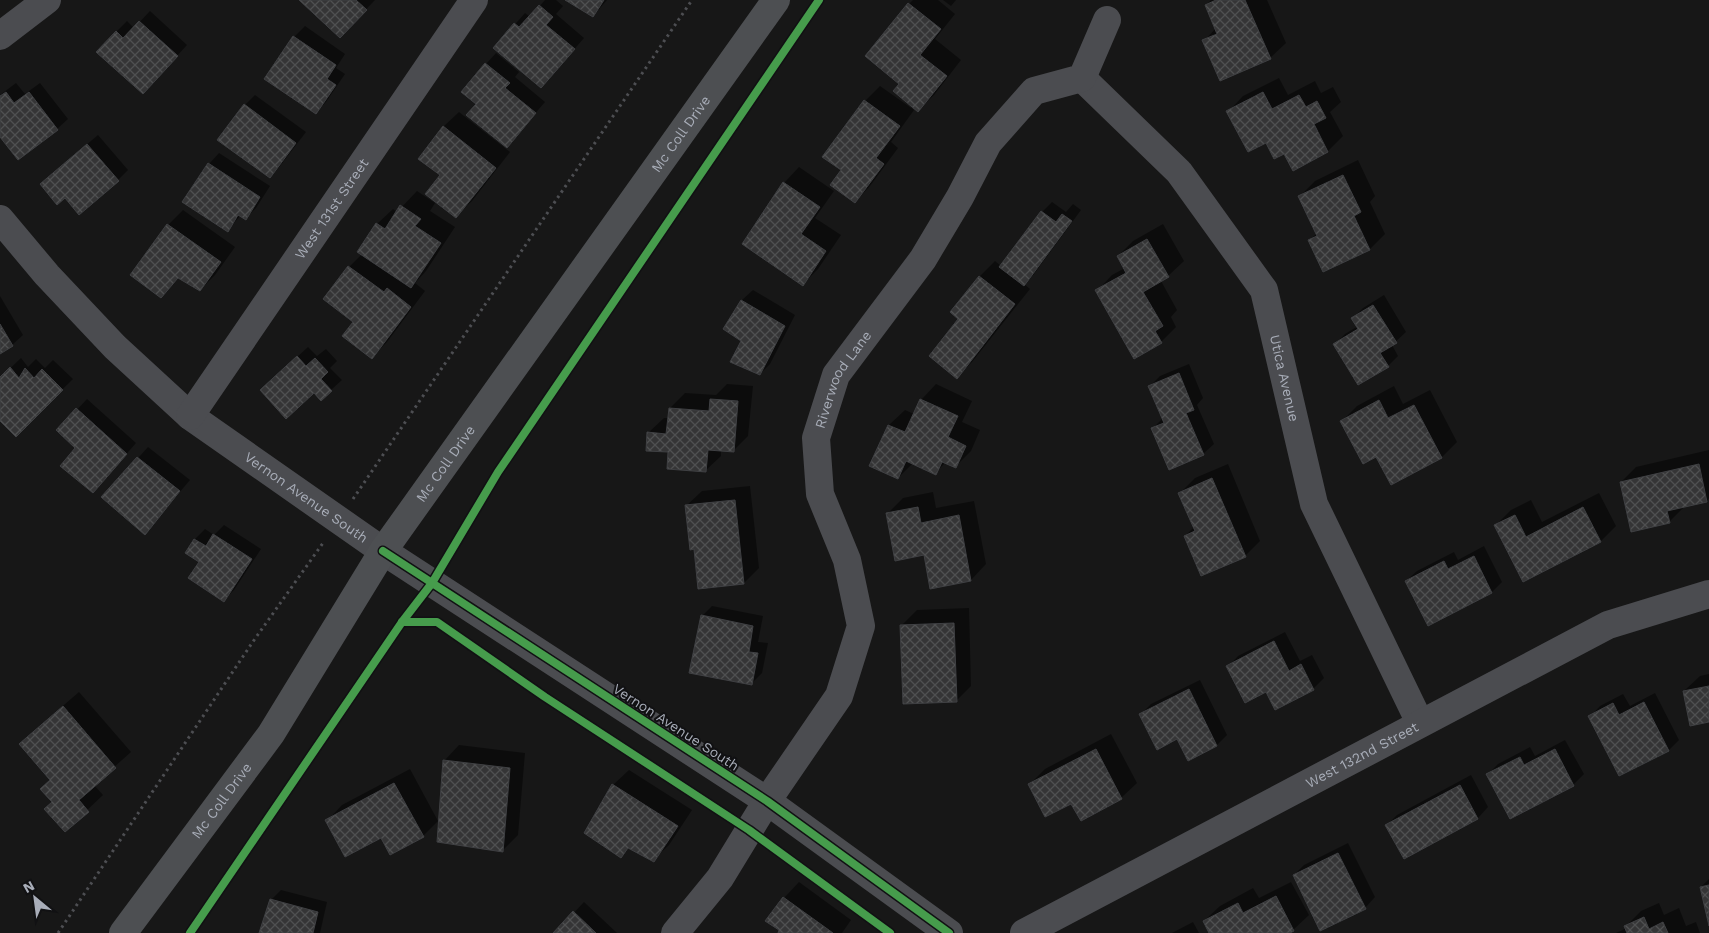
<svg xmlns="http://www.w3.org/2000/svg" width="1709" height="933" font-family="'Work Sans',sans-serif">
	<defs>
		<pattern id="building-cross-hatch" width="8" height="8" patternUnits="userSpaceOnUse" patternTransform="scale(1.25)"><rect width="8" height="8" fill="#353536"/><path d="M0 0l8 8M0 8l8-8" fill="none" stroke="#4f5051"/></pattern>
	</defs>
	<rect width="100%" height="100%" fill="#171717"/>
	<!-- shadow -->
	<g fill="#0007">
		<path d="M300 0H375L350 26Z"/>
		<path d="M545 0H556L563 6 556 14 584 38 551 76 495 47 525 13 530 17Z"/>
		<path d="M568 0H607L593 16Z"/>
		<path d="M913 0H938L955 14 935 39 961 60 934 95 918 110 901 83 909 4Z"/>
		<path d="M943 0H956L951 6Z"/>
		<path d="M1211 0H1267L1286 43 1270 58 1204 41 1216 28 1206 5Z"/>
		<path d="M150 11 187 45 153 82 116 32 127 21 134 28Z"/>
		<path d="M305 26 345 54 336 68 345 74 326 102 316 112 266 79 294 37Z"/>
		<path d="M496 53 519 72 515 77 545 102 507 146 477 103 486 64Z"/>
		<path d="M1279 78 1288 95 1315 81 1321 93 1333 87 1341 102 1330 112 1343 136 1328 151 1293 169 1285 152 1266 141 1228 112 1243 96Z"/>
		<path d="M16 83 25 94 40 83 68 119 57 129 18 159 0 135V95Z"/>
		<path d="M880 86 914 110 891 142 898 148 870 186 855 202 843 170 865 101Z"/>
		<path d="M255 95 306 132 280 166 270 177 245 105Z"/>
		<path d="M459 112 510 152 472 201 456 216 441 175 443 127Z"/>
		<path d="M98 135 128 170 118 180 65 196 52 174Z"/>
		<path d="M219 153 270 186 256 208 246 218 241 215 227 231 209 164Z"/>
		<path d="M1358 160 1375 196 1370 202 1385 234 1370 249 1324 270 1310 240 1317 233 1300 196 1315 181Z"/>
		<path d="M799 167 834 191 815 218 841 235 818 269 803 284 743 244 784 183Z"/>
		<path d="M417 191 435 203 430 211 455 227 426 271 415 283 425 291 387 342 372 357 355 321 325 299 349 267 362 254 377 224 393 209 397 212Z"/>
		<path d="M1052 202 1066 212 1073 204 1081 210 1034 274 1024 284 1030 289 972 362 957 377 960 319 951 312 980 276 995 261 1001 266 1042 212Z"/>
		<path d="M183 210 235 247 215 275 200 290 179 278 161 297 168 225Z"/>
		<path d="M1163 224 1184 261 1168 276 1161 281 1177 310 1171 317 1176 327 1161 342 1097 291 1112 275 1125 268 1118 256 1133 241Z"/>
		<path d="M753 290 795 315 770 364 760 374 743 341 725 329 742 300Z"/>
		<path d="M1384 295 1406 332 1392 345 1398 356 1388 366 1335 344 1345 334 1358 326 1353 318 1363 308Z"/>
		<path d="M0 296 23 335 12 345 0 353Z"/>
		<path d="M308 347 317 356 326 349 337 361 330 368 342 380 321 399 314 391 272 380Z"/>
		<path d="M21 358 28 367 36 359 45 368 53 360 73 379 16 435 0 419V378Z"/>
		<path d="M1189 364 1203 398 1197 405 1214 444 1203 454 1153 428 1163 418 1150 386 1160 376Z"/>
		<path d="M727 384 753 386 748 436 733 451 721 450V456L705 471 670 451 648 433 664 418H669L670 408 685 393 716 395Z"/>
		<path d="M936 384 972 401 962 422 980 430 971 451 955 467 946 462 935 473 913 463 898 478 871 465 889 425 905 410 914 414 921 400Z"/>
		<path d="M1394 386 1403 404 1430 390 1457 442 1442 457 1376 456 1342 421 1357 406Z"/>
		<path d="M87 399 136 443 93 492 77 448 58 430Z"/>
		<path d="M148 447 190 480 145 533 103 497Z"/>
		<path d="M1709 450V498L1707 501 1684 507 1669 522 1621 482 1636 467Z"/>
		<path d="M1228 464 1260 541 1245 556 1185 536 1194 527 1180 493 1195 478Z"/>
		<path d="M750 486 759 568 744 583 695 548 686 506 702 491Z"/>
		<path d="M933 492 936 508 974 501 986 564 971 580 887 514 903 498Z"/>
		<path d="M1599 493 1616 526 1601 541 1524 581 1495 526 1511 510 1531 500 1542 522Z"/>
		<path d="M224 525 261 549 234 590 224 600 201 561 186 552 195 539 205 529 214 535Z"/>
		<path d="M1484 546 1502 582 1492 592 1428 624 1406 581 1417 571 1454 552 1458 560Z"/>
		<path d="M712 606 763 616 758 642 768 643 762 673 752 683 702 616Z"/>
		<path d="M969 608 971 686 956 701 901 626 917 610Z"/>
		<path d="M1285 632 1300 661 1312 655 1324 678 1313 689 1276 708 1266 690 1228 667 1238 656Z"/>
		<path d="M1709 674V721L1684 691 1700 676Z"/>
		<path d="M1200 680 1227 735 1217 745 1189 759 1178 738 1141 714 1151 704Z"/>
		<path d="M79 692 131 752 94 785 103 795 65 831 36 729Z"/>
		<path d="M1655 693 1679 740 1669 750 1620 775 1590 717 1600 706 1623 694 1630 706Z"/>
		<path d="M1111 734 1137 783 1121 798 1072 802 1030 784 1045 769Z"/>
		<path d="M1565 740 1584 774 1573 785 1488 774 1498 764 1530 747 1535 756Z"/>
		<path d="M459 745 525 753 518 835 502 851 444 761Z"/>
		<path d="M410 769 438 821 423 836H382L327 821 342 805Z"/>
		<path d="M629 770 692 810 669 845 653 860 630 847 620 857 613 785Z"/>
		<path d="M1471 775 1488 807 1478 818 1404 857 1387 825 1397 815Z"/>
		<path d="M1348 843 1375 897 1365 908 1294 875 1304 865Z"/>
		<path d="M1709 879V921L1701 887Z"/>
		<path d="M799 882 851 920 842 933H779L784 898Z"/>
		<path d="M1291 882 1309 915 1293 930 1287 933H1210L1204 921 1220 906 1253 888 1259 898Z"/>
		<path d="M281 890 327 902 320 933H261L271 900Z"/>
		<path d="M584 902 617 933H555Z"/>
		<path d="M1659 903 1664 915 1679 908 1686 926 1696 922 1700 933H1616L1627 928 1626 926 1641 911Z"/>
		<path d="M1193 922 1199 933H1172Z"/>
	</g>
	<!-- building -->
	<g fill="url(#building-cross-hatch)" stroke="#3f4043">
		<path d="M299 0H356L367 10 340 38Z"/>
		<path d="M565 0H604L593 17Z"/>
		<path d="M1216 0H1245L1271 59 1220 81 1202 40 1217 34 1205 5Z"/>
		<path d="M908 3 941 29 920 55 947 76 918 112 893 91 899 84 865 56Z"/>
		<path d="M539 5 553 17 546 25 575 49 541 88 493 48 514 23 519 27Z"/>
		<path d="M139 21 178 56 143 94 96 52 116 31 123 38Z"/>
		<path d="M293 36 336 65 327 79 336 85 316 114 264 79Z"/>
		<path d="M485 63 510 83 505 88 536 113 507 148 466 115 476 104 461 92Z"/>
		<path d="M6 92 14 103 29 92 58 130 18 160 0 137V96Z"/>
		<path d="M1263 92 1272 109 1299 95 1306 107 1317 101 1326 118 1314 124 1328 152 1293 171 1284 154 1274 159 1266 143 1248 152 1226 111Z"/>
		<path d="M864 100 900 126 876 158 884 164 855 203 830 185 841 170 822 157Z"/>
		<path d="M244 104 296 143 270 178 217 140Z"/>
		<path d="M443 126 496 168 456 218 425 194 440 175 418 159Z"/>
		<path d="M87 144 119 181 79 215 65 198 57 205 40 184Z"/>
		<path d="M208 163 260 197 246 220 238 215 228 232 182 202Z"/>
		<path d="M1343 175 1361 212 1354 216 1370 250 1323 272 1308 240 1317 236 1298 196Z"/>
		<path d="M783 182 820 207 801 234 826 251 803 286 742 244Z"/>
		<path d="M400 205 421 219 415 226 441 243 411 288 357 252 376 223 385 229Z"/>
		<path d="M1041 211 1056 222 1062 214 1072 221 1024 286 999 267Z"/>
		<path d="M167 224 221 262 200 291 178 278 161 298 130 275Z"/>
		<path d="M1147 239 1169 277 1143 292 1163 326 1155 331 1162 343 1134 359 1095 290 1126 273 1117 256Z"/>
		<path d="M348 266 384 292 387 288 411 307 372 359 342 336 353 322 323 299Z"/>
		<path d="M979 276 1015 304 957 379 929 356 958 319 950 312Z"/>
		<path d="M741 300 785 326 760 375 730 362 741 341 723 329Z"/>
		<path d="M1373 305 1397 343 1380 353 1389 367 1358 385 1333 344 1358 329 1351 318Z"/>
		<path d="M0 324 13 346 0 354Z"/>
		<path d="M297 356 306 366 315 358 328 372 321 379 332 391 321 401 314 393 286 419 260 390Z"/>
		<path d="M10 367 19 378 25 368 34 378 42 369 63 390 16 437 0 421V377Z"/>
		<path d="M1179 373 1194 410 1186 413 1204 455 1169 470 1151 428 1164 423 1148 386Z"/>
		<path d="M710 399 738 401 734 452 708 450 706 472 667 469 668 452 646 451 647 432 666 434 669 408 709 411Z"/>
		<path d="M920 399 958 416 948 437 966 446 956 468 942 462 936 475 906 461 898 479 869 466 888 425 905 432Z"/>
		<path d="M1379 400 1388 418 1414 405 1442 458 1391 485 1376 457 1363 464 1340 421Z"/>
		<path d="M76 408 127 454 93 493 60 466 75 448 56 430Z"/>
		<path d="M137 457 180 491 145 535 101 497Z"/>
		<path d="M1699 464 1707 502 1667 511 1670 523 1631 532 1620 482Z"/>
		<path d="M1212 478 1246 557 1201 576 1184 536 1195 531 1178 493Z"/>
		<path d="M735 500 744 584 698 589 694 549 690 550 685 505Z"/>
		<path d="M918 507 921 523 959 515 971 581 930 589 924 555 895 561 886 513Z"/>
		<path d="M1583 507 1601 542 1523 582 1494 525 1515 515 1526 537Z"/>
		<path d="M213 534 252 559 224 602 188 578 199 562 185 553 194 539 206 546Z"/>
		<path d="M1474 556 1492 593 1428 626 1405 581 1444 561 1448 569Z"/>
		<path d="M701 615 753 626 749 652 758 653 752 685 689 673Z"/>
		<path d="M954 623 957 702 903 704 900 625Z"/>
		<path d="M1274 641 1289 671 1301 664 1314 690 1275 710 1266 692 1245 703 1226 666Z"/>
		<path d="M1709 686V722L1690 726 1683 691Z"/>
		<path d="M1189 689 1217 746 1188 761 1177 739 1157 750 1139 714Z"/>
		<path d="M1644 702 1669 751 1619 776 1588 716 1613 703 1619 715Z"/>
		<path d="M63 706 116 768 79 800 89 812 65 832 44 809 52 802 40 789 50 780 19 744Z"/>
		<path d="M1096 749 1122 799 1081 821 1071 804 1045 817 1028 784Z"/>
		<path d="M1555 749 1574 786 1510 819 1486 774 1520 757 1524 765Z"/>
		<path d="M443 760 510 768 503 852 437 842Z"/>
		<path d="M394 783 424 837 390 855 381 838 345 857 325 820Z"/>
		<path d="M612 784 678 826 654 862 628 848 621 858 584 833Z"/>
		<path d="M1460 785 1478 819 1404 859 1385 825Z"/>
		<path d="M1338 853 1366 909 1320 931 1293 875Z"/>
		<path d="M1709 885V926L1700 887Z"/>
		<path d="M1276 896 1294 931 1290 933H1209L1203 921 1238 903 1243 913Z"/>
		<path d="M783 897 833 933H778L779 930 765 921Z"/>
		<path d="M270 899 318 912 313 933H259Z"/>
		<path d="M573 911 596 933H553Z"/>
		<path d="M1644 917 1649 929 1663 922 1668 933H1627L1624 926Z"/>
	</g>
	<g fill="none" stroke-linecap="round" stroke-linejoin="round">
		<!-- path -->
		<g stroke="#4d4e52" stroke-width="3" stroke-dasharray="2.5 4" stroke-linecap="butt">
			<path d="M353 499 692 0"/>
			<path d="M58 933 252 643 323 543"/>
		</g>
		<!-- minor -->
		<g stroke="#4b4c50" stroke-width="28">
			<path d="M0 36 47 0"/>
			<path id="s1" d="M1082 78 1179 172 1264 290 1314 504 1420 723"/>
			<path id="s2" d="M0 219 47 275 115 347 190 416 383 551 767 801 949 933"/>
			<path id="s3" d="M190 416 474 0"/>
			<path id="s4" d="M675 933 720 878 767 801 839 696 861 626 847 560 820 494 816 438 836 375 923 259 960 197 988 143 1034 91 1082 78 1107 20"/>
			<path id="s5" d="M1024 933 1608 625 1709 594"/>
		</g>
		<!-- major -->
		<path stroke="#4d4f52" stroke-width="28" id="s6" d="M123 933 271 734 383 551 776 0"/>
		<!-- cycleway casing -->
		<g stroke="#111113" stroke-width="11">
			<g id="cycleway">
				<path d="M383 551 767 801 949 933"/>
				<path d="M402 622H437L545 697 749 830 890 933"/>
				<path d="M190 933 402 622 432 583 498 472 819 0"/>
			</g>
		</g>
		<!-- cycleway -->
		<use href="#cycleway" stroke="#469c4c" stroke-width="8"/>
	</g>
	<g text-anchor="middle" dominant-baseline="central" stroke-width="4" stroke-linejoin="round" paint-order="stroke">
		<!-- street labels -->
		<g font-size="14" fill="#a8adb8" stroke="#111113">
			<text stroke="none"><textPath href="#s6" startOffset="975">Mc Coll Drive</textPath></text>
			<text stroke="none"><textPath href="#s3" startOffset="251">West 131st Street</textPath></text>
			<text stroke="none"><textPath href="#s1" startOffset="371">Utica Avenue</textPath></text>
			<text stroke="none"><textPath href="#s4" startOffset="622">Riverwood Lane</textPath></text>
			<text stroke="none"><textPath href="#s6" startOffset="570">Mc Coll Drive</textPath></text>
			<text stroke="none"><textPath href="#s2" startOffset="416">Vernon Avenue South</textPath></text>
			<text transform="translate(676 727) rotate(33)">Vernon Avenue South</text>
			<text stroke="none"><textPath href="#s5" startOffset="382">West 132nd Street</textPath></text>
			<text stroke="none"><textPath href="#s6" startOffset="165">Mc Coll Drive</textPath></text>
		</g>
	</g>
	<!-- north arrow -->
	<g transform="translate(35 898) rotate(331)" stroke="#111113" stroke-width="4" paint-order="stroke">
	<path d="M0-4L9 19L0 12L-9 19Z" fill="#a8adb8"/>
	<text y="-8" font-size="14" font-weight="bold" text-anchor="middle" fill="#a8adb8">N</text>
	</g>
</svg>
